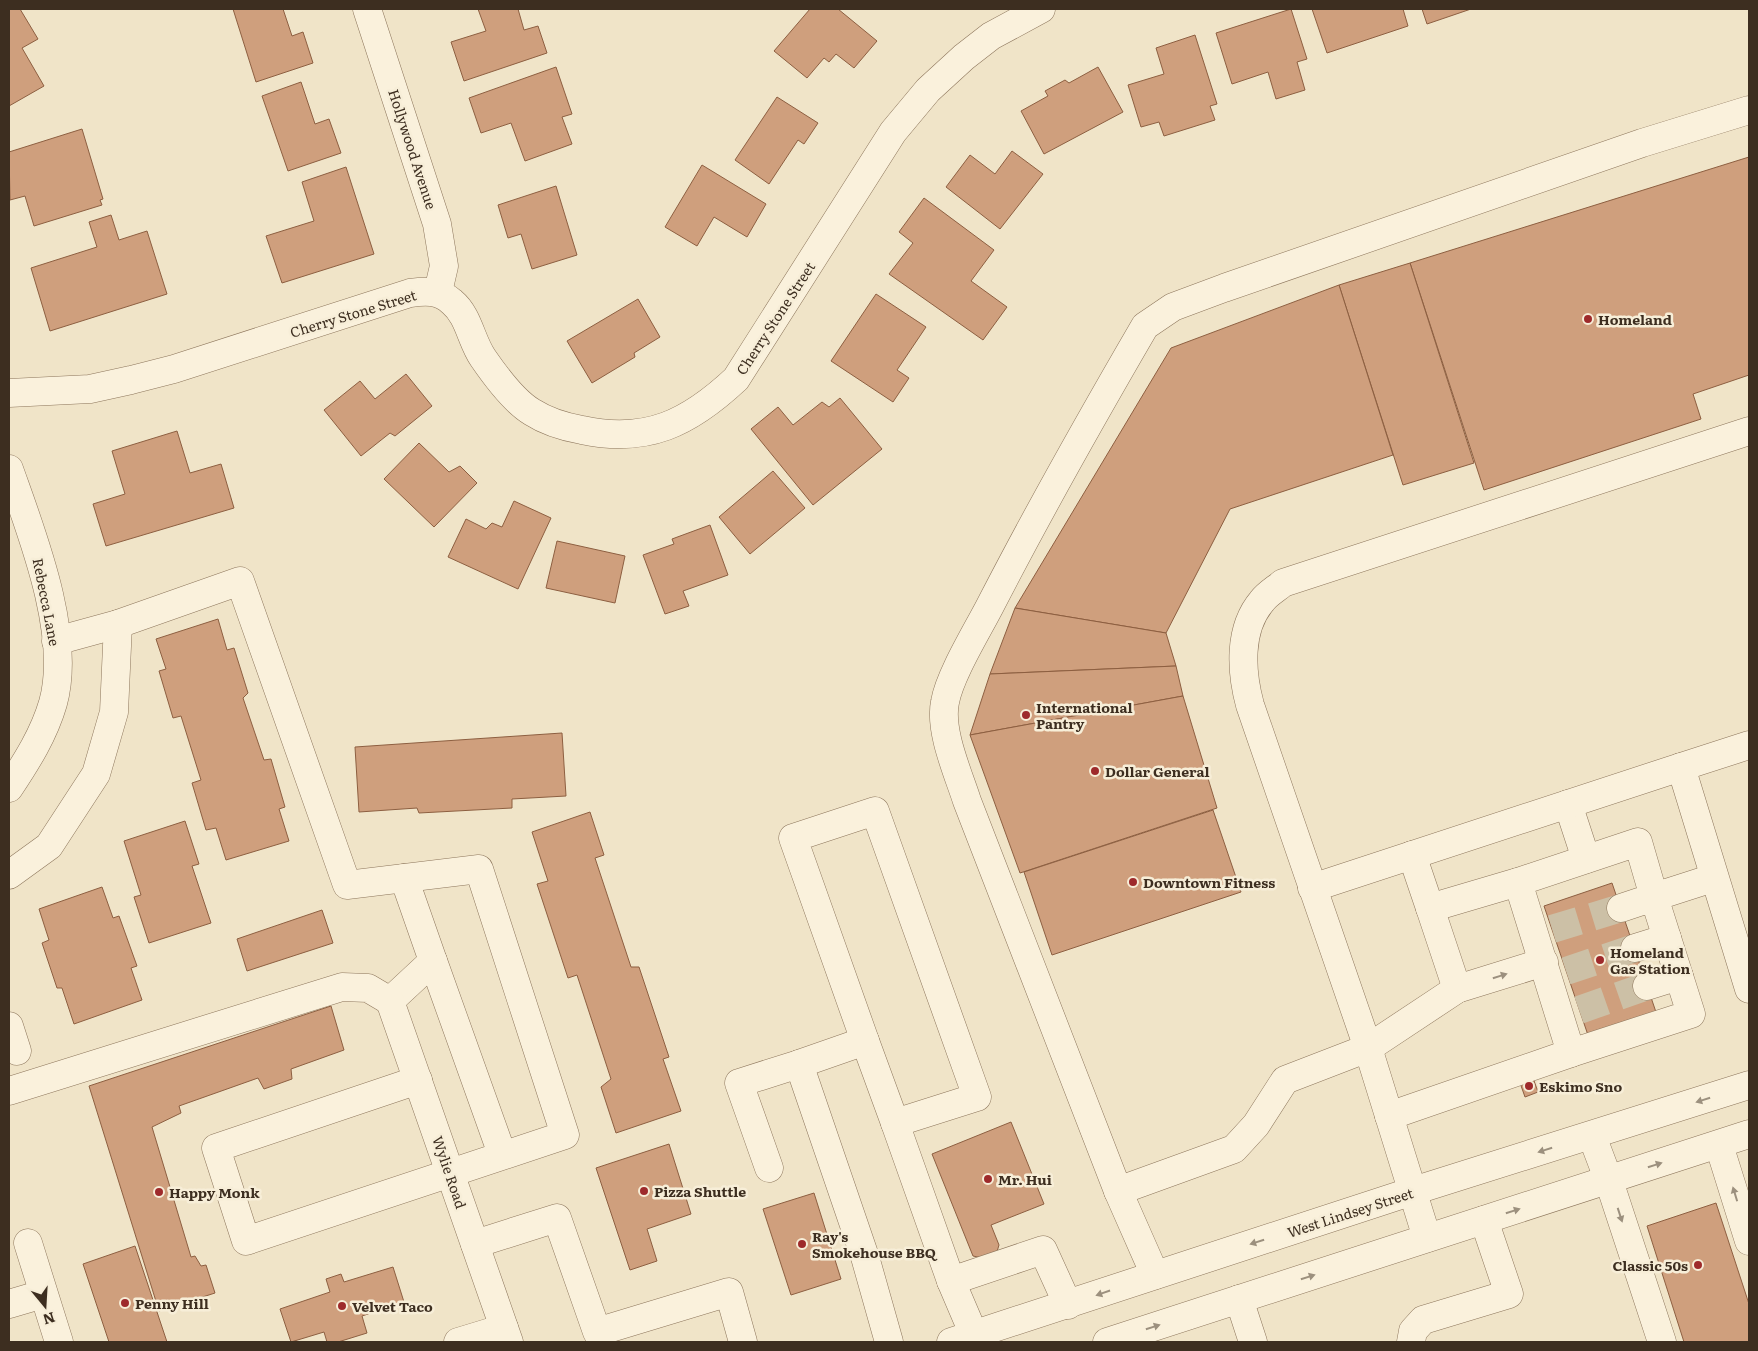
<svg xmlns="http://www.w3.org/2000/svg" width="1758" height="1351" font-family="Literata,serif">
	<rect width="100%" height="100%" fill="#f0e4c8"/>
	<!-- building -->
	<g fill="#cf9f7d" stroke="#8d5f41">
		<path d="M9 9H20L38 39 22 48 44 86 9 106Z"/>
		<path d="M233 9H283L292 36 303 32 313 63 256 82Z"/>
		<path d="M478 9H518L524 30 538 26 547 53 464 81 451 42 486 31Z"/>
		<path d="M810 9H838L877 41 854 68 836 54 829 62 824 58 807 78 774 51Z"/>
		<path d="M1291 9 1307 59 1297 62 1305 90 1276 99 1268 72 1232 84 1216 33Z"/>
		<path d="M1312 9H1403L1408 26 1327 53Z"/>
		<path d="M1422 9H1471L1427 24Z"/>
		<path d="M1195 35 1217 104 1210 106 1215 120 1164 136 1159 122 1141 127 1128 85 1164 74 1156 48Z"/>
		<path d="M556 67 572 114 562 117 572 144 525 161 511 123 481 133 469 98Z"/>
		<path d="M1098 67 1123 112 1044 154 1021 111 1048 96 1045 91 1065 80 1069 83Z"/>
		<path d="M301 82 315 124 329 119 341 153 288 171 262 96Z"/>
		<path d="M777 97 818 123 804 144 798 140 769 184 735 160Z"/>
		<path d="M82 129 103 199 100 200 102 205 34 226 25 196 10 200 9 152Z"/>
		<path d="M1012 151 1043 174 1000 229 946 187 970 155 995 174Z"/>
		<path d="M1749 157V375L1693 394 1701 419 1484 490 1410 263Z"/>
		<path d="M702 165 766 204 747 237 714 217 697 246 665 227Z"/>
		<path d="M346 167 374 254 282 283 266 236 314 221 302 182Z"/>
		<path d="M556 186 577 255 532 269 521 234 508 238 498 205Z"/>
		<path d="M924 198 994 250 971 281 1007 307 983 340 889 274 913 243 899 232Z"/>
		<path d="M111 215 119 240 147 231 167 294 50 331 31 268 97 247 89 222Z"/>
		<path d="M1410 263 1474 463 1403 485 1339 285Z"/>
		<path d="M1339 285 1393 455 1230 509 1166 633 1015 608 1171 348Z"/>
		<path d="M876 294 926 327 897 370 909 378 893 402 831 361Z"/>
		<path d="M638 299 660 337 634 353 635 357 592 383 567 341Z"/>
		<path d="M406 374 432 406 395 436 390 433 361 456 324 410 360 381 375 399Z"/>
		<path d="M840 398 882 449 813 505 751 429 778 407 793 425 822 402 829 407Z"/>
		<path d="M177 431 190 473 221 464 234 508 106 546 93 504 125 494 112 451Z"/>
		<path d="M419 443 449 472 460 466 477 483 434 527 384 479Z"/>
		<path d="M773 471 805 508 750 554 719 517Z"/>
		<path d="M514 501 551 518 518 589 448 557 466 519 486 529 492 523 502 527Z"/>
		<path d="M710 525 728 575 683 591 689 606 665 614 643 555 674 544 672 539Z"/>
		<path d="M557 541 625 556 615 603 546 588Z"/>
		<path d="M1015 608 1166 633 1176 666 990 674Z"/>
		<path d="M218 619 227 650 234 648 248 693 243 698 264 760 271 759 285 807 279 809 289 841 226 860 216 828 206 830 192 783 201 780 181 716 173 718 159 671 166 669 156 639Z"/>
		<path d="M1176 666 1183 696 970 735 990 674Z"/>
		<path d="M1183 696 1217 808 1020 873 970 735Z"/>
		<path d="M562 733 566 796 512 799V808L419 813 417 808 359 812 355 747Z"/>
		<path d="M1213 810 1241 892 1052 955 1024 872Z"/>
		<path d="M590 812 604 855 595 858 631 967H639L669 1057 663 1059 681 1111 616 1133 601 1087 611 1079 577 975 568 978 537 884 548 881 532 832Z"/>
		<path d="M185 821 199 864 192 866 211 923 149 943 134 897 141 895 124 841Z"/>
		<path d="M1612 883 1658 1018 1590 1041 1544 906Z"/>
		<path d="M102 887 113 918 119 916 137 966 131 968 142 1000 74 1024 62 988H57L42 943 49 940 39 909Z"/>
		<path d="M322 910 333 943 247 971 237 939Z"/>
		<path d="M331 1006 344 1050 291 1069 292 1079 264 1089 258 1078 179 1106 181 1113 152 1127 191 1257 195 1256 201 1266 206 1265 215 1293 159 1311 89 1086Z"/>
		<path d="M1532 1075 1538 1092 1525 1097 1519 1080Z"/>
		<path d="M1011 1122 1044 1204 991 1225 999 1245 996 1255 982 1258 973 1256 932 1154Z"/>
		<path d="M669 1144 691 1214 647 1229 657 1261 630 1270 596 1168Z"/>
		<path d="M814 1193 841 1279 791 1295 763 1209Z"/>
		<path d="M1716 1203 1749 1304V1342H1684L1647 1226Z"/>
		<path d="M135 1246 167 1342H109L83 1264Z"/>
		<path d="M393 1267 404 1302 362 1316 367 1333 338 1342H327L324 1332 291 1342 280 1309 330 1292 326 1279 341 1274 344 1282Z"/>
	</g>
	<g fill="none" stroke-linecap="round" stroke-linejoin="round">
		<!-- minor-tunnel -->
		<g stroke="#ccc0a6" stroke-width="28" stroke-dasharray="28 14" stroke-linecap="butt">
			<path d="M1552 929 1621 908"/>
			<path d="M1566 971 1635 948"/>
			<path d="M1579 1010 1647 986"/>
		</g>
		<!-- minor casing -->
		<g stroke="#8d765c" stroke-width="29">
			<g id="minor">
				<path d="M367 9 437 224 444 266 438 292"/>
				<path d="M9 393 90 389 131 380 174 369 410 293C426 291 439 290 452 302 469 316 471 341 483 358 494 374 515 402 532 412 546 421 565 427 582 430 647 444 689 423 736 379L893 132 928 90 964 57 991 36 1041 9"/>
				<path d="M9 469C32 534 72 635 53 703 44 734 27 761 9 788"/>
				<path d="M56 641 118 624 240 581 347 885 479 869 565 1135 246 1241 216 1148 418 1080"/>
				<path d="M1681 767 1749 745"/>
				<path d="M1568 804 1586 859"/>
				<path d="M1412 855 1430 908 1518 882"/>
				<path d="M9 875 49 846 96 774 114 712 118 624"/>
				<path d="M404 878 433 961"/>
				<path d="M1312 888 1681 767 1749 989"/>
				<path d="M1430 908 1457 989"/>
				<path d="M1621 908 1654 897 1691 1014 1571 1053 1518 882 1638 842 1654 897 1713 878"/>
				<path d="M1635 948 1667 938"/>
				<path d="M1647 986 1679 976"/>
				<path d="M390 1001 509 1342"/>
				<path d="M390 1001 433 961 502 1154"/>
				<path d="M9 1026 17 1051"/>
				<path d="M865 1041 895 1123"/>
				<path d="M9 1091 342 987 368 988 390 1001"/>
				<path d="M1389 1116 1571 1053"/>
				<path d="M1592 1136 1609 1181 1662 1342"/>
				<path d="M1719 1145 1749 1241"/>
				<path d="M769 1168 739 1083 799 1064"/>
				<path d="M1118 1191 1234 1149 1256 1125 1285 1080 1368 1048 1457 989 1544 962"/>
				<path d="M1427 1238 1368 1048 1250 705C1241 672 1238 629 1262 601 1267 594 1276 589 1283 583L1749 431"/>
				<path d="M28 1243 59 1342"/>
				<path d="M475 1244 557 1218 597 1332 729 1292 743 1342"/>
				<path d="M1155 1275 1118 1191 967 801C958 773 939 731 945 702 950 674 979 628 992 602 1040 509 1092 417 1145 326L1173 307 1224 288 1642 143 1749 110"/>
				<path d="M951 1281 1043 1250 1068 1305"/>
				<path d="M1239 1299 1253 1342"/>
				<path d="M9 1304 43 1294"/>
				<path d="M458 1342 504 1328"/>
				<path d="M889 1342 865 1257 799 1064 865 1041 793 838 875 811 977 1097 895 1123 951 1281 974 1335"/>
				<path d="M951 1342 1413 1191 1749 1085"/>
				<path d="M1107 1342 1749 1134"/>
				<path d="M1411 1342 1413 1331 1423 1320 1509 1294 1484 1220"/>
			</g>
		</g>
		<!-- minor -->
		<use href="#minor" stroke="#faf1dc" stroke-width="28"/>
	</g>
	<!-- one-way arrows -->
	<defs><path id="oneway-solid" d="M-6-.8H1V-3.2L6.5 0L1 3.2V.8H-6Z" transform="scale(1.25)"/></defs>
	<g fill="#9c907e">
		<use href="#oneway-solid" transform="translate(1500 976) rotate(-17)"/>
		<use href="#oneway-solid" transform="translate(1703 1100) rotate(162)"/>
		<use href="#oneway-solid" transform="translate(1545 1150) rotate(163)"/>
		<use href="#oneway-solid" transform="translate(1655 1165) rotate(-18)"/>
		<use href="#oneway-solid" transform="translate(1735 1194) rotate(-107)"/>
		<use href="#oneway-solid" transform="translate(1513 1211) rotate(-17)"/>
		<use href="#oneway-solid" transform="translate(1620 1215) rotate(72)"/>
		<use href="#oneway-solid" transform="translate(1257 1242) rotate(162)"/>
		<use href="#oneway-solid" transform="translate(1308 1277) rotate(-18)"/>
		<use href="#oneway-solid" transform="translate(1103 1293) rotate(161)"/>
		<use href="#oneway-solid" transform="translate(1153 1327) rotate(-18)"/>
	</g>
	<!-- markers -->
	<g fill="#9e2a2b" stroke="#f7eed8" stroke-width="2">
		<circle cx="1588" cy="319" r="5"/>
		<circle cx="1026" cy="715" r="5"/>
		<circle cx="1095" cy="771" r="5"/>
		<circle cx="1133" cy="882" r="5"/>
		<circle cx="1600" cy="960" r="5"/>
		<circle cx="1529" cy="1086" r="5"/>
		<circle cx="988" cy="1179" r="5"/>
		<circle cx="644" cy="1191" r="5"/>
		<circle cx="159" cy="1192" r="5"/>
		<circle cx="802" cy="1244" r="5"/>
		<circle cx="1698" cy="1265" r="5"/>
		<circle cx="125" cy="1303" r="5"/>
		<circle cx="342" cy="1306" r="5"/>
	</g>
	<g text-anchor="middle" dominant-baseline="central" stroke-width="5" stroke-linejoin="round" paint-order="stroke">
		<!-- street labels -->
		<g font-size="14" fill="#3d2e20" stroke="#f7eed8">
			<text transform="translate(413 149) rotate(72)">Hollywood Avenue</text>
			<text transform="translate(353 313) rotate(-17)">Cherry Stone Street</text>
			<text transform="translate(775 318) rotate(-57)">Cherry Stone Street</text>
			<text transform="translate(47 602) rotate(79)">Rebecca Lane</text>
			<text transform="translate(450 1172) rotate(71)">Wylie Road</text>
			<text transform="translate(1350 1212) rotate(-18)">West Lindsey Street</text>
		</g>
		<!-- poi labels -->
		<g font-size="14" font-weight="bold" fill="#3d2e20" stroke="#f7eed8" text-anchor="start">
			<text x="1598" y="319">Homeland</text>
			<text x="1036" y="707">International<tspan x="1036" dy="16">Pantry</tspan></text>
			<text x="1105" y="771">Dollar General</text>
			<text x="1143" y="882">Downtown Fitness</text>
			<text x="1610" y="952">Homeland<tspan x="1610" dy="16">Gas Station</tspan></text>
			<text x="1539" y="1086">Eskimo Sno</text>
			<text x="998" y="1179">Mr. Hui</text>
			<text x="654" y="1191">Pizza Shuttle</text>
			<text x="169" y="1192">Happy Monk</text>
			<text x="812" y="1236">Ray's<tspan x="812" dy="16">Smokehouse BBQ</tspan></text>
			<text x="1688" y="1265" text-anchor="end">Classic 50s</text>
			<text x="135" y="1303">Penny Hill</text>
			<text x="352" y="1306">Velvet Taco</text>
		</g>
	</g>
	<!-- border -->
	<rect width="1758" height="1351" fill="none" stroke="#3d2e20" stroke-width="20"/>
	<!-- north arrow -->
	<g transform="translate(45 1306) rotate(162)" stroke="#f7eed8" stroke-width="4" paint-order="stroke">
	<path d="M0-4L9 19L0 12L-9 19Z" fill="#3d2e20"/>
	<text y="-8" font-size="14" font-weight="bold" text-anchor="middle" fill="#3d2e20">N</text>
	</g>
</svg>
